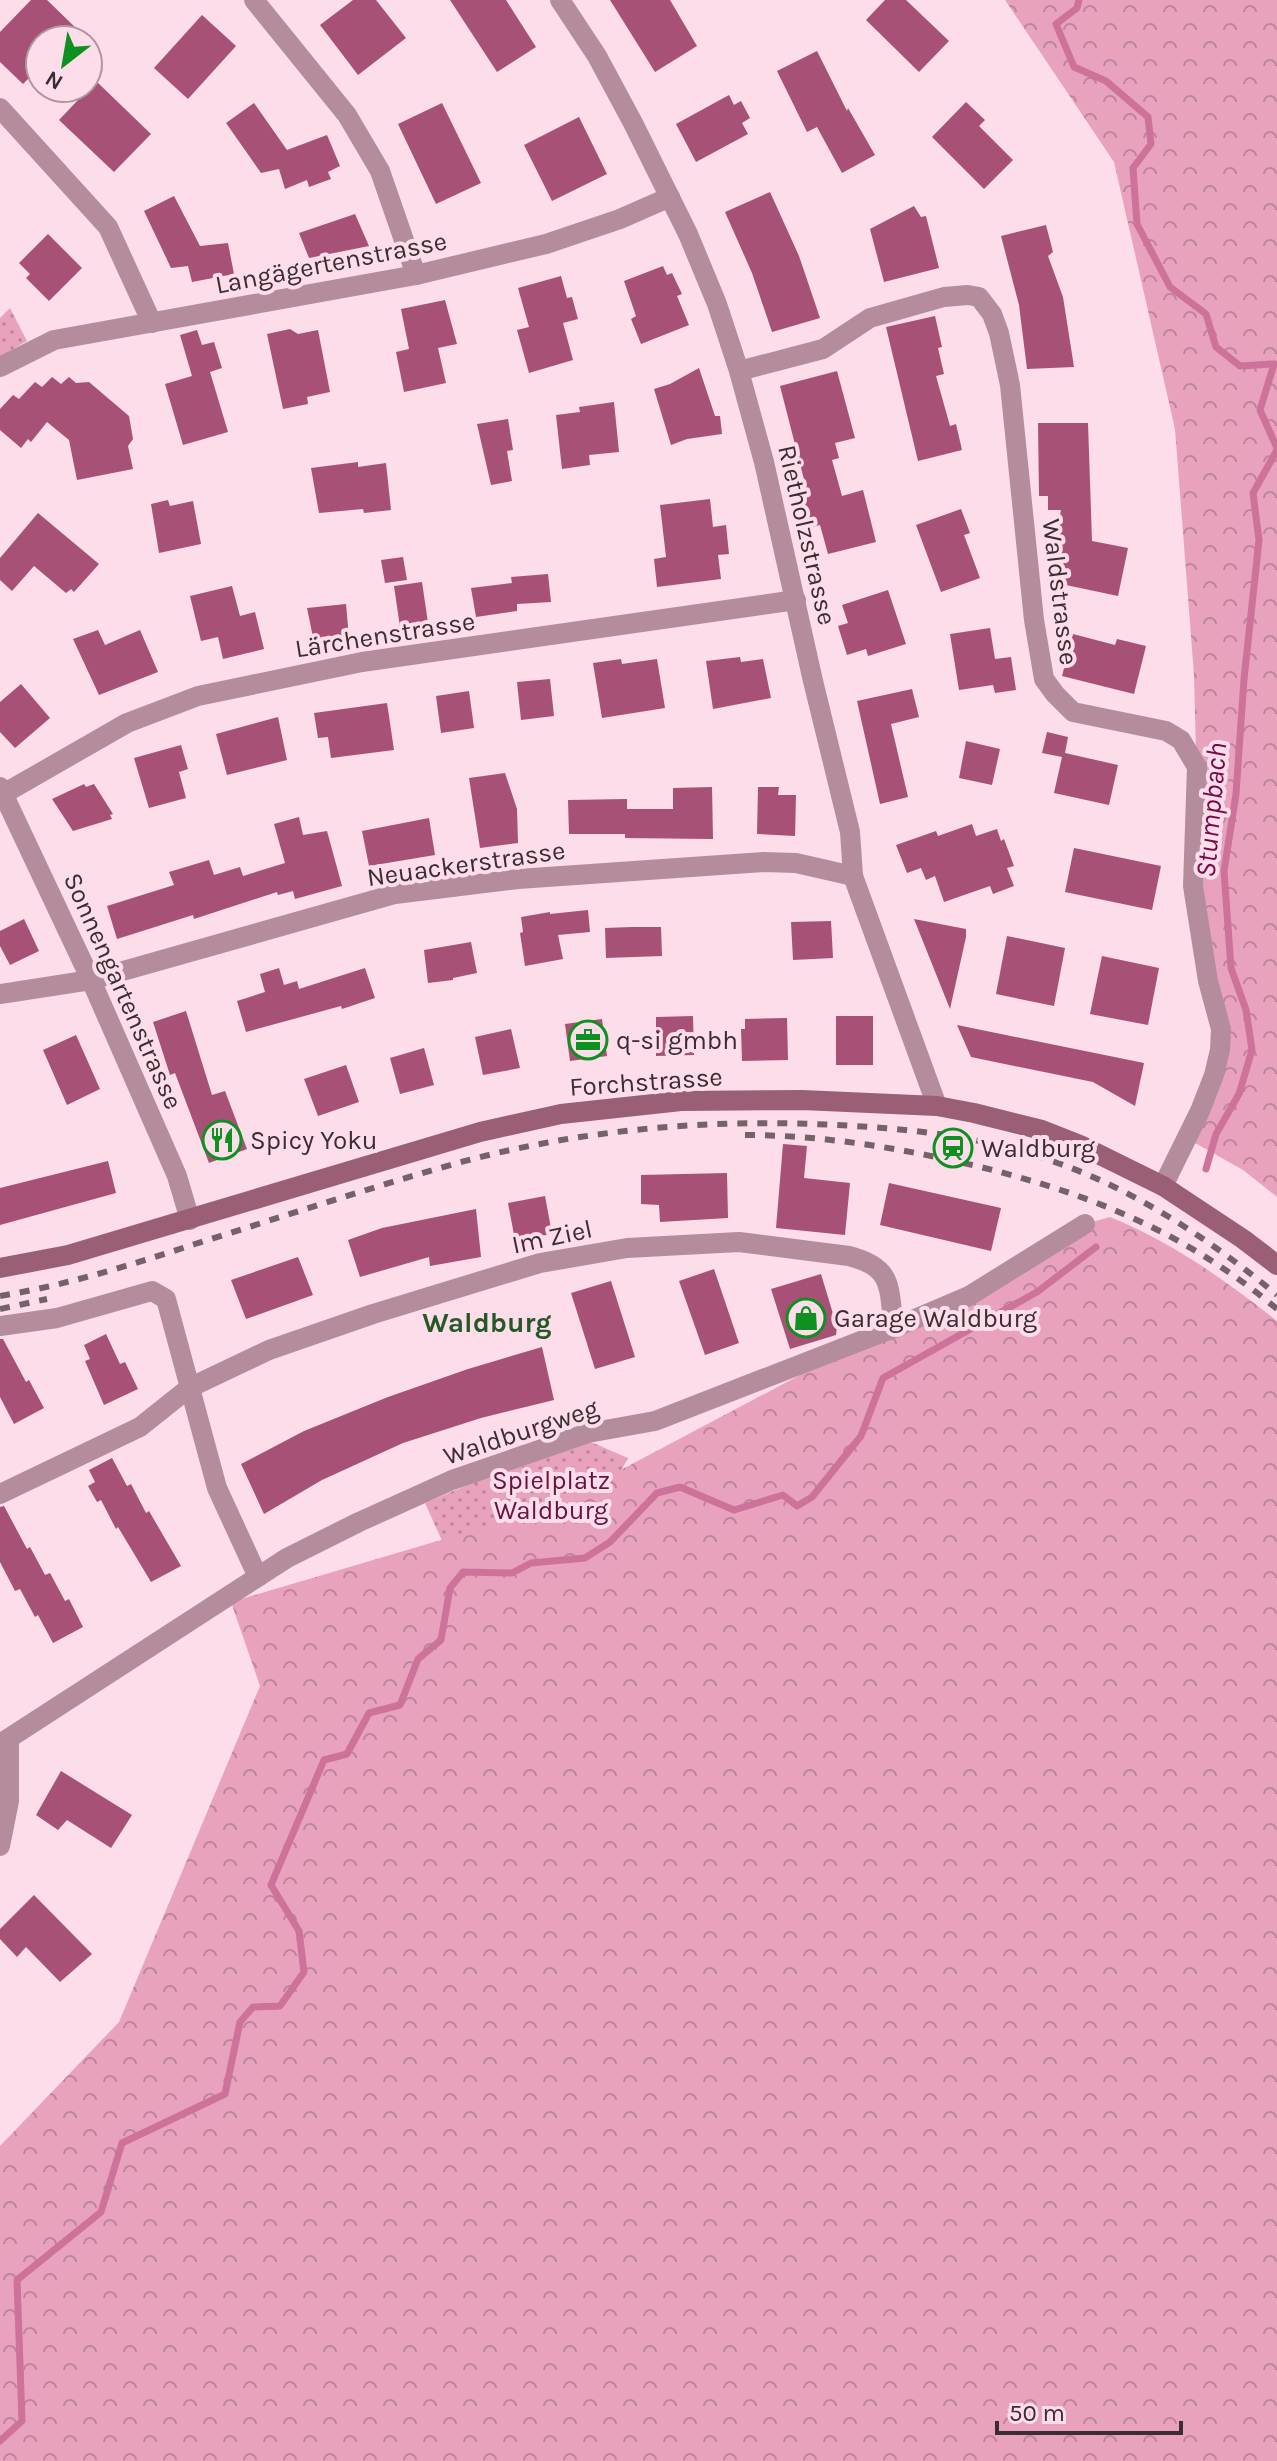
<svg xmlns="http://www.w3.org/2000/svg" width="1277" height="2461" font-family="Karla,sans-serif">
	<defs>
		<pattern id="grass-dots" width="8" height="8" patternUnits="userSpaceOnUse" patternTransform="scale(2)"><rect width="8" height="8" fill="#e9a2be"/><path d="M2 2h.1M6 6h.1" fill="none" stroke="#be849b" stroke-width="1.8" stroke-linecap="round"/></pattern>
		<pattern id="forest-crowns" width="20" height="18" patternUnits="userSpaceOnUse" patternTransform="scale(2)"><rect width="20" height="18" fill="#e9a2be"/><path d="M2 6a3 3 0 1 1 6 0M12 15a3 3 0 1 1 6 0" fill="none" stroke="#be849b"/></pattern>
	</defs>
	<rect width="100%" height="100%" fill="#fcdde9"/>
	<!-- grass -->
	<g fill="url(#grass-dots)">
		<path d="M10 308 27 341 0 357V318Z"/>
		<path d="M591 1442 628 1458 590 1527 452 1563 425 1503 505 1469Z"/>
	</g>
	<!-- forest -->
	<g fill="url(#forest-crowns)">
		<path d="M1005 0H1277V1197L1243 1170 1188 1139 1220 1050 1201 943 1194 675 1175 429 1114 162Z"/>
		<path d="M1110 1217C1172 1242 1225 1280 1277 1321V2461H0V2146L119 2022 260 1686 231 1602 549 1508 1085 1224Z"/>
	</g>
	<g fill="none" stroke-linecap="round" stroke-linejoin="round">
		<!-- stream -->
		<g stroke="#cd7299" stroke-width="7">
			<path d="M1079 0 1077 8 1056 24 1074 67 1106 81 1148 117 1151 144 1133 168 1137 224 1170 287 1206 314 1216 347 1240 366 1274 364 1260 410 1277 448"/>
			<path d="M1206 1169 1216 1134 1239 1094 1252 1050 1246 1010 1231 968 1224 871 1236 794 1244 679 1259 540 1253 493 1277 450"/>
			<path d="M0 2441 22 2421 17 2280 101 2212 122 2143 225 2094 240 2022 253 2007 280 2006 304 1972 299 1931 271 1885 324 1760 347 1754 369 1713 400 1705 418 1659 441 1640 450 1588 463 1572 512 1573 531 1563 585 1558 610 1542 657 1493 680 1487 734 1510 783 1495 797 1506 812 1497 861 1436 883 1378 1037 1292 1096 1247"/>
		</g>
	</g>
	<!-- building -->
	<g fill="#a75177">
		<path d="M31 0H47L78 30 68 40H40V67L23 84 0 62V32Z"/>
		<path d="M353 0H376L406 38 358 75 320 25Z"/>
		<path d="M450 0H506L536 47 497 72Z"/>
		<path d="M610 0H670L697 46 655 72Z"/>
		<path d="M885 0H906L949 41 919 72 866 20Z"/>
		<path d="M202 15 236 46 188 99 154 68Z"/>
		<path d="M817 51 847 111 848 108 875 155 842 173 817 127 807 132 777 71Z"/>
		<path d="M96 81 151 134 114 172 59 120Z"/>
		<path d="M729 95 734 105 741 101 750 118 742 123 748 134 696 162 676 124Z"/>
		<path d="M966 102 985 120 979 126 1013 160 984 189 932 137Z"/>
		<path d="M254 103 287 150 327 135 340 166 328 172 331 179 309 187 307 180 285 189 279 169 261 173 226 123Z"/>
		<path d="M442 103 481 183 436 204 398 124Z"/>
		<path d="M579 117 607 174 552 201 524 145Z"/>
		<path d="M770 192 799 256 820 318 772 332 752 273 725 212Z"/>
		<path d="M174 196 200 246 228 243 234 274 192 282 188 266 171 268 144 211Z"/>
		<path d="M914 206 921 217 926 216 939 268 884 282 870 229Z"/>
		<path d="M355 214 369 246 309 258 299 233Z"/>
		<path d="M1046 225 1053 252 1048 256 1063 297 1074 367 1027 369 1019 305 1001 236Z"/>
		<path d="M48 234 82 268 49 301 26 278 30 274 19 263Z"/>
		<path d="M663 266 667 275 672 273 682 294 677 296 689 325 641 344 631 319 636 316 624 281Z"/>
		<path d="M561 276 567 298 572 297 578 319 563 323 573 360 529 373 517 330 529 327 518 288Z"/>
		<path d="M445 300 457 344 438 348 446 383 404 392 396 352 409 349 401 309Z"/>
		<path d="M935 316 942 347 938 348 944 374 936 376 950 426 956 424 962 450 918 461 886 327Z"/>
		<path d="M290 329 298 334 318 330 330 392 307 397 308 404 283 409 267 334Z"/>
		<path d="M197 330 202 345 214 342 222 368 210 372 228 432 183 445 165 384 192 376 180 335Z"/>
		<path d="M699 368 715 416H720L722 434 687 439 671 445 654 389 670 384Z"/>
		<path d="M837 371 855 438 835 443 839 458 832 460 842 496 863 490 876 542 828 554 820 525 809 528 801 497 808 495 780 386Z"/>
		<path d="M52 377 61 384 69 377 76 383 89 382 129 416 133 439 128 446 133 469 77 480 69 440 47 422 31 442 28 439 21 448 0 430V409L13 395 19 399 35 382 42 387Z"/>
		<path d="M614 402 619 452 589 455 590 465 562 469 556 415 580 412 579 407Z"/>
		<path d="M508 419 513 450 507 451 512 481 491 485 477 424Z"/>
		<path d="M1038 423H1088L1092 541 1128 548 1118 596 1047 581 1061 510H1048V496H1039Z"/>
		<path d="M358 462V467L386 463 391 510 364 513 363 509 319 513 311 468Z"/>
		<path d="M710 499 713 527 726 525 729 554 718 555 721 579 657 587 654 559 666 557 660 505Z"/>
		<path d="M168 500 170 506 193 501 201 544 159 553 151 504Z"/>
		<path d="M961 509 970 533 964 535 980 578 941 592 916 525Z"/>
		<path d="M38 513 99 564 74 592 71 589 66 593 34 566 12 591 0 580V558Z"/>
		<path d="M403 557 407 580 385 583 381 560Z"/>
		<path d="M548 574 551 602 517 604V611L476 617 471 588 512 583 511 577Z"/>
		<path d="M422 582 428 623 400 627 394 586Z"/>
		<path d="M232 586 240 616 255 612 264 649 223 659 218 637 201 641 190 596Z"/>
		<path d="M888 590 906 644 868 656 866 649 847 655 838 626 848 623 842 605Z"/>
		<path d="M346 604 349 638 314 642 307 608Z"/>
		<path d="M990 628 995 659 1011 657 1016 690 995 693 993 685 959 690 950 634Z"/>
		<path d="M98 630 105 645 140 630 158 672 99 695 73 639Z"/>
		<path d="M1073 634 1115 645 1117 639 1146 646 1134 694 1062 676Z"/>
		<path d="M740 657 741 662 763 659 771 698 713 709 706 661Z"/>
		<path d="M621 659 622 664 657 659 665 708 602 718 593 663Z"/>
		<path d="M550 679 554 716 521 720 517 682Z"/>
		<path d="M21 684 50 718 15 748 0 732V702Z"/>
		<path d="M912 689 919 717 891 724 908 797 880 804 857 701Z"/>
		<path d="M469 691 474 728 441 733 436 696Z"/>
		<path d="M387 703 394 750 331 758 328 737 318 738 314 713Z"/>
		<path d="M278 717 287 760 227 775 216 734Z"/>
		<path d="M1047 732 1068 737 1065 753 1118 765 1109 805 1054 793 1062 757 1042 753Z"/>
		<path d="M966 741 1000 749 992 785 959 778Z"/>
		<path d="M181 745 188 769 179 772 186 798 149 808 134 758Z"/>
		<path d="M505 773 517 809 518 843 480 848 469 778Z"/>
		<path d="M84 784 86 787 94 784 113 814 110 815 112 819 73 831 52 799Z"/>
		<path d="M712 787 713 839 625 838V834H569L568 800 627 799V809H673V788Z"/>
		<path d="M758 787H779L778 795H796L795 836 757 834Z"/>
		<path d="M299 817 303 835 327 831 342 886 295 899 293 891 278 895 277 892 194 919 193 915 117 939 107 906 174 885 169 872 209 860 214 875 240 867 243 876 285 863 274 824Z"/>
		<path d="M429 818 435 855 369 866 362 831Z"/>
		<path d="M972 824 976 836 997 829 1001 841 1004 839 1014 866 1007 868 1014 886 993 894 990 886 944 902 935 876 926 880 921 868 907 873 896 845 936 831 938 836Z"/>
		<path d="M1074 848 1161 866 1152 910 1065 892Z"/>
		<path d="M588 910 590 932 558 935 563 959 525 966 520 933 523 932 521 917 550 912V914Z"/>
		<path d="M24 919 39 951 10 965 0 946V931Z"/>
		<path d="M914 919 966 929V937L950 1009Z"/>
		<path d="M831 921 833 958 793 960 791 922Z"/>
		<path d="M632 927H661L662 956 606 958 605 928Z"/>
		<path d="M1007 936 1065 948 1054 1006 996 994Z"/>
		<path d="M471 942 477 973 453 978V980L428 983 424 950Z"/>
		<path d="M1102 956 1159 968 1148 1025 1090 1014Z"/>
		<path d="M279 968 284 985 297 981 299 989 365 968 375 998 342 1009 341 1006 246 1032 237 1001 265 992 260 974Z"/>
		<path d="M186 1011 212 1095 225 1091 247 1149 209 1163 175 1073 170 1075 153 1022Z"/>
		<path d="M693 1016 694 1055 656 1056V1017Z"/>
		<rect x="836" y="1016" width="37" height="49"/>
		<path d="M787 1018 788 1060 742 1061 741 1029H745V1019Z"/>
		<path d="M602 1019 607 1056 570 1061 565 1024Z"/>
		<path d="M957 1025 1144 1063 1135 1106 1093 1082 971 1057Z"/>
		<path d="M511 1029 520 1068 483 1075 475 1037Z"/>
		<path d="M76 1035 100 1089 67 1105 43 1050Z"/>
		<path d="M424 1048 434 1085 400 1094 390 1058Z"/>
		<path d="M346 1065 359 1102 318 1116 304 1079Z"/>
		<path d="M783 1144 807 1146 804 1178 850 1183 845 1235 776 1228Z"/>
		<path d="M108 1161 116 1193 0 1225V1188Z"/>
		<path d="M727 1173 728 1218 660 1222 659 1205 641 1204V1175Z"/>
		<path d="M889 1183 1001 1208 991 1251 880 1225Z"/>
		<path d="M545 1196 552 1234 515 1240 508 1203Z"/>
		<path d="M476 1209 481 1257 430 1266 429 1257 360 1277 348 1240 382 1228Z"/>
		<path d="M298 1257 313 1295 246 1319 231 1280Z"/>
		<path d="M714 1269 739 1343 705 1355 679 1281Z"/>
		<path d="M821 1274 837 1327 836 1335 790 1349 771 1289Z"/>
		<path d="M611 1281 635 1357 595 1369 571 1293Z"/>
		<path d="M106 1334 120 1364 125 1362 138 1389 104 1405 85 1361 90 1359 84 1345Z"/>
		<path d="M0 1339H3L26 1382 29 1380 44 1408 14 1424 0 1397Z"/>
		<path d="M542 1347 554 1400 481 1418 403 1443 322 1480 264 1514 241 1464 304 1431 388 1397 468 1369Z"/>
		<path d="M112 1458 127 1486 131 1484 146 1513 149 1511 181 1566 151 1582 118 1527 116 1529 101 1500 97 1502 88 1486 95 1482 89 1470Z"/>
		<path d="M4 1506 27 1549 30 1547 45 1575 50 1573 65 1601 69 1599 83 1627 53 1643 38 1615 35 1617 20 1589 15 1591 0 1562V1507Z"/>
		<path d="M61 1771 132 1815 111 1848 67 1820 58 1830 36 1815Z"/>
		<path d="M34 1895 92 1954 60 1982 26 1947 17 1957 0 1939V1929Z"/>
	</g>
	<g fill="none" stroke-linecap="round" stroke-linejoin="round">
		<!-- street -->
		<g stroke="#b58c9b" stroke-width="20">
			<path d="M254 0 347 115 380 171 416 275"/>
			<path d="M560 0 597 56 633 123 688 234 717 304 739 371 764 462 813 681 850 832 853 876 937 1106"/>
			<path d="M0 108 108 227 152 323"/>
			<path d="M0 367 54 340 416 275 546 244 620 219 670 197"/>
			<path d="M739 371 823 349 870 318 944 297 968 295 979 297 992 314 999 333 1010 385 1034 620 1044 679 1055 694 1073 712 1166 731 1181 740 1197 767 1193 886 1208 981 1221 1029 1220 1050 1214 1075 1200 1111 1163 1186"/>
			<path d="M0 787 91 980 177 1176 190 1220"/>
			<path d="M5 793 127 723 198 696 362 662 796 600"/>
			<path d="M0 994 91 980 395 894 518 879 764 862 796 863 853 876"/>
			<path d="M0 1326 57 1318 152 1291 166 1299 217 1488 258 1577"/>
			<path d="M0 1494 140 1427 189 1388 269 1350 373 1314 540 1263 627 1248 739 1242 849 1256C895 1268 888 1288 894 1328"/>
			<path d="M0 1744 287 1558 359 1522 452 1480 588 1433 655 1421 894 1328 969 1296 1085 1224"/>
			<path d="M0 1846 9 1801V1739"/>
		</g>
		<!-- secondary -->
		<path stroke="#9a5f77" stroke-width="20" d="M0 1268 68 1255 480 1132 561 1114 681 1101 802 1100 937 1106 974 1113 1042 1130 1080 1145 1163 1186 1243 1239 1277 1265"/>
		<!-- rail -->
		<g stroke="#756269" stroke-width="6" stroke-dasharray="10 10" stroke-linecap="butt">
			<path d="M745 1135C816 1135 886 1146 955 1161 1078 1189 1179 1227 1277 1309"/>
			<path d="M0 1296C67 1285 131 1265 195 1244 275 1219 354 1193 433 1170 570 1129 712 1117 854 1126 921 1130 988 1138 1052 1161 1134 1189 1211 1240 1277 1295"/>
			<path d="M0 1309 47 1299"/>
		</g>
	</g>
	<!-- icons -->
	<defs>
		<g id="office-ring" transform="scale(2)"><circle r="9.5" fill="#fcdde9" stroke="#0f9121" stroke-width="1.5"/><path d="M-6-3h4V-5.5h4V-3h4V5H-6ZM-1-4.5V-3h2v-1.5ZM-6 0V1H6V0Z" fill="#0f9121"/></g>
		<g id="restaurant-ring" transform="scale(2)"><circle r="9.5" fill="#fcdde9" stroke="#0f9121" stroke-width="1.5"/><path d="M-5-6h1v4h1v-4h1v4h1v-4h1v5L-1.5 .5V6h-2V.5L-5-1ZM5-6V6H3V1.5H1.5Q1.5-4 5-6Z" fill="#0f9121"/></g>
		<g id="station-ring" transform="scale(2)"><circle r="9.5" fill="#fcdde9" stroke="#0f9121" stroke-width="1.5"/><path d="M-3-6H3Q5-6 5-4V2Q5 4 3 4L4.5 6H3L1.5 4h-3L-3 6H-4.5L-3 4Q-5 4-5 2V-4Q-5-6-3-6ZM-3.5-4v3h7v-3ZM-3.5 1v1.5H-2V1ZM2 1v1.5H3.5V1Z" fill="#0f9121"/></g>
		<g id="shop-ring" transform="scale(2)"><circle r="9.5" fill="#fcdde9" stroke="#0f9121" stroke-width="1.5"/><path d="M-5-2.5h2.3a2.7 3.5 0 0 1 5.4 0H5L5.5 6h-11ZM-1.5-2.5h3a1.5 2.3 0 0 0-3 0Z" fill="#0f9121"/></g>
	</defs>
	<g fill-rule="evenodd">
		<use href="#office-ring" x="588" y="1040"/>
		<use href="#restaurant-ring" x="222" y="1140"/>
		<use href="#station-ring" x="953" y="1148"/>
		<use href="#shop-ring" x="806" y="1318"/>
	</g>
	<g text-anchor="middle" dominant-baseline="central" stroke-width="8" stroke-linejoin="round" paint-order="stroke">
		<!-- street labels -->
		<g font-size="26" fill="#3b2d32" stroke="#fcdde9">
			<text transform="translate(331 263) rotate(-11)">Langägertenstrasse</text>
			<text transform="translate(807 535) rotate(77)">Rietholzstrasse</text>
			<text transform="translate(1060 592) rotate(83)">Waldstrasse</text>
			<text transform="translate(385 635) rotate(-9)">Lärchenstrasse</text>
			<text transform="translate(466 864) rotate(-8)">Neuackerstrasse</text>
			<text transform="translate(123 991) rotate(66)">Sonnengartenstrasse</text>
			<text transform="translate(646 1082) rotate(-4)">Forchstrasse</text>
			<text transform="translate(552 1237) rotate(-12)">Im Ziel</text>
			<text transform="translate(521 1432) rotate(-18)">Waldburgweg</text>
		</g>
		<!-- poi labels -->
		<g font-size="26" fill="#3b2d32" stroke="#fcdde9" text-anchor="start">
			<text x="616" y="1040">q-si gmbh</text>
			<text x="250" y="1140">Spicy Yoku</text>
			<text x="981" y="1148">Waldburg</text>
			<text x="834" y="1318">Garage Waldburg</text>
		</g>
		<!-- park labels -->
		<g font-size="26" fill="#66143e" stroke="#fcdde9">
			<text x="551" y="1480">Spielplatz<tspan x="551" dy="30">Waldburg</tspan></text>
		</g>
		<!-- water labels -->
		<g font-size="28" font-style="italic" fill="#7a0849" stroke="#fcdde9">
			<text transform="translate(1211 810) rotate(-85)">Stumpbach</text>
		</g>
		<!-- neighbourhood labels -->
		<g font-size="28" font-weight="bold" fill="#235925" stroke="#fcdde9">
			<text x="487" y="1322">Waldburg</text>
		</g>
	</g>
	<!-- north arrow -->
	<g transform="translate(64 64) rotate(211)"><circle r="38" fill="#fcdde9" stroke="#af97a0" stroke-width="2"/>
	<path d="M0-6L14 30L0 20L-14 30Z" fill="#0f9121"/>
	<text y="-12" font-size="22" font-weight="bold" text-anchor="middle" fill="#3b2d32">N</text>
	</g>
	<!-- scale -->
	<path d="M997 2421v12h184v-12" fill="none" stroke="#3b2d32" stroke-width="4"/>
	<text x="1009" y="2421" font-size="24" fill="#3b2d32" stroke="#fcdde9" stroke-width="6" paint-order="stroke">50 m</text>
</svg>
